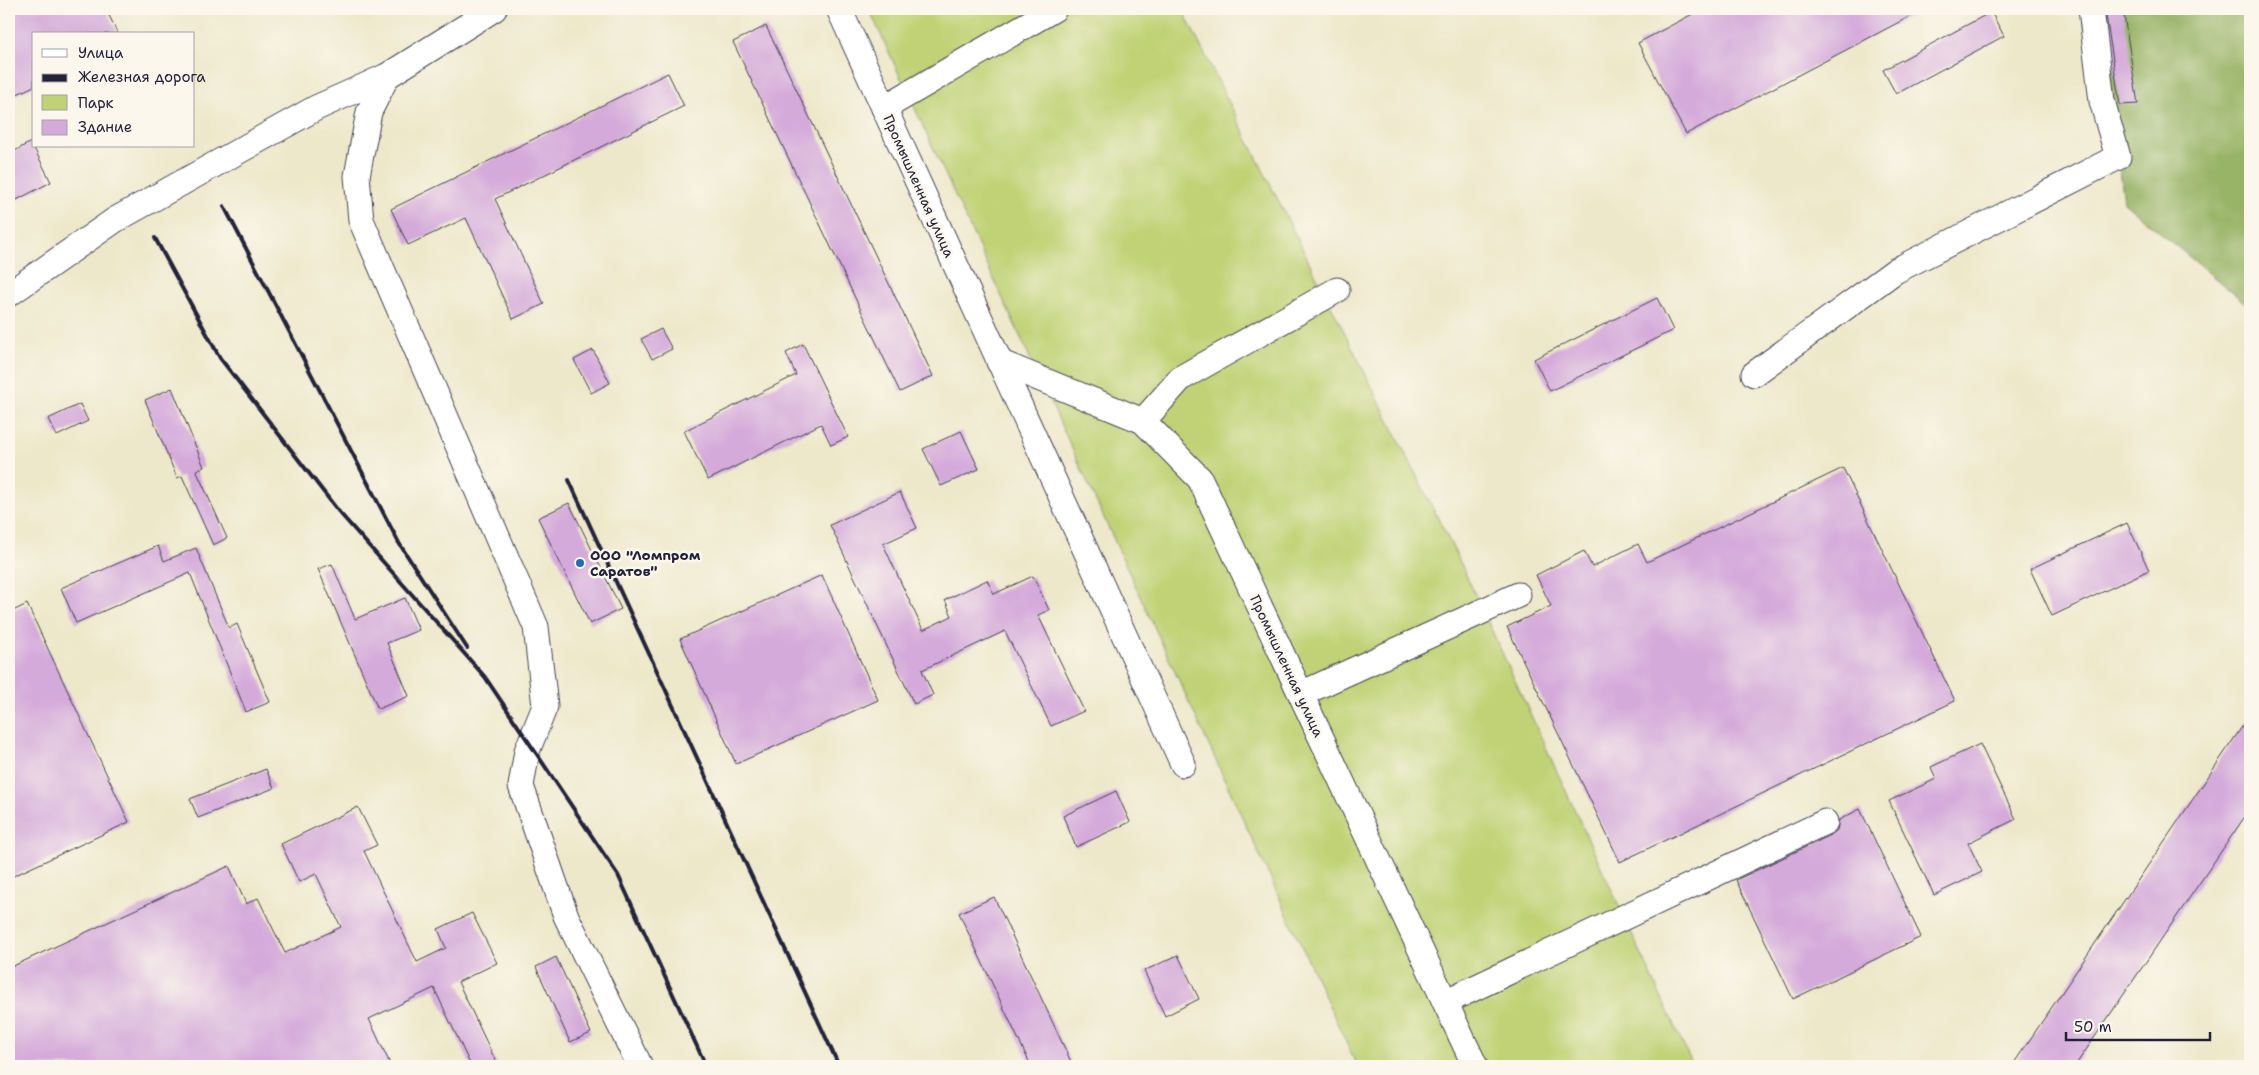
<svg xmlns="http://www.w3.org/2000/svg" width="2259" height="1075" font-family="'Shantell Sans',sans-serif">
	<rect width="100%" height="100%" fill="#fbf7ec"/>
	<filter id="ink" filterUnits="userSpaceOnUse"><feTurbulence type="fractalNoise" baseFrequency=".02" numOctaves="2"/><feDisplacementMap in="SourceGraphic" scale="10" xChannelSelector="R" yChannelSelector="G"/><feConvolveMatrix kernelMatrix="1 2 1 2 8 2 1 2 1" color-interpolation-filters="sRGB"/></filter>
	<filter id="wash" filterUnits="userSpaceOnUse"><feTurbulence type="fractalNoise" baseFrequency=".0096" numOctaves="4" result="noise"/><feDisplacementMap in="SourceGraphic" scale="20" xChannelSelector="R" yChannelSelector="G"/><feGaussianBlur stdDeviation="1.12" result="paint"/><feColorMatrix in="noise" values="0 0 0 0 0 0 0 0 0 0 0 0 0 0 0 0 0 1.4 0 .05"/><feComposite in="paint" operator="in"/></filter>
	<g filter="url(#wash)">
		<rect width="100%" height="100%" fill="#eee8cb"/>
		<!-- green -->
		<path fill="#c0d275" stroke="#717a58" d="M869 9H1182L1462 566 1693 1066H1357Z"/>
		<!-- forest -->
		<path fill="#98b466" stroke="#5d6b50" d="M2100 9H2250V307L2124 203Z"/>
		<g id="blocks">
			<!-- building -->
			<g fill="#d4aada">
				<path d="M9 9H106L118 34H34V86L9 98Z"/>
				<path d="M1702 9H1924L1686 134 1638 43Z"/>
				<path d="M2105 9H2123L2138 104 2120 105Z"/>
				<path d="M1991 12 2004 36 1896 94 1883 70Z"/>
				<path d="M766 26 933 376 900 392 733 42Z"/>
				<path d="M668 73 684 106 495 199 544 304 513 319 466 218 408 245 391 209Z"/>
				<path d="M31 142 51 182 9 204V154Z"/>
				<path d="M1657 298 1673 330 1550 391 1534 359Z"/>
				<path d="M661 329 672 349 652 359 641 339Z"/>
				<path d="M803 344 848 437 831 445 821 424 708 480 684 431 796 375 786 353Z"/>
				<path d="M593 350 610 383 591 393 574 360Z"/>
				<path d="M172 388 204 467 196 470 227 538 213 545 182 476 177 478 145 400Z"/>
				<path d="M80 404 88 421 57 436 48 419Z"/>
				<path d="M961 431 979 469 941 486 923 449Z"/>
				<path d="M1843 468 1955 701 1620 862 1507 627 1551 606 1536 575 1584 551 1592 567 1638 544 1647 562Z"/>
				<path d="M900 492 917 528 883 544 923 630 952 616 945 600 987 580 994 594 1033 576 1049 610 1038 615 1084 711 1051 726 1005 631 922 670 933 695 914 704 830 525Z"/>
				<path d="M569 503 621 609 590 624 538 518Z"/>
				<path d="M2127 523 2149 570 2052 616 2030 569Z"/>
				<path d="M158 546 164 561 196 548 229 628 237 624 270 702 246 712 190 573 76 623 61 588Z"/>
				<path d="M332 564 355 619 405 598 419 630 387 643 409 696 378 709 318 569Z"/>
				<path d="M822 575 878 700 736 764 680 639Z"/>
				<path d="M27 604 129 822 9 878V613Z"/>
				<path d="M2250 715V809L2075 1066H2012Z"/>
				<path d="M1980 744 2016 819 1968 843 1982 872 1934 895 1889 801 1936 779 1931 767Z"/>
				<path d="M266 769 274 788 198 818 190 799Z"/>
				<path d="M1116 791 1130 822 1076 847 1063 816Z"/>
				<path d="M358 807 377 845 364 851 417 962 446 948 438 929 472 913 497 963 458 982 498 1066H471L434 988 369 1019 391 1066H9V968L229 866 246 904 258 898 285 953 341 927 316 874 299 882 281 844Z"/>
				<path d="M1860 809 1921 937 1793 999 1736 880 1831 835 1837 830 1839 820Z"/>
				<path d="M994 897 1073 1066H1031L959 913Z"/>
				<path d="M1178 955 1199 999 1165 1016 1144 971Z"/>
				<path d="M556 957 591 1033 570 1042 536 967Z"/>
			</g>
		</g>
	</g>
	<g filter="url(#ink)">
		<use href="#blocks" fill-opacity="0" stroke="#414051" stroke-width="1"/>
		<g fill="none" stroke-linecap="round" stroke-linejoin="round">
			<!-- minor casing -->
			<g stroke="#414051" stroke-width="27">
				<g id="minor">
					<path d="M839 9 1183 764"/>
					<path d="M387 76 369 112 357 176 361 220 536 627 545 706 527 751 521 786 566 916 640 1066"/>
					<path d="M884 108 1054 9"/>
					<path d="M9 294 115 220 316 108 387 76 494 9"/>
					<path d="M999 362 1143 421 1200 479 1475 1066"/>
					<path d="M1754 374 1895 271 2118 157 2102 101 2091 9"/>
					<path d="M1143 421 1181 378 1337 290"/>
					<path d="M1301 694 1518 595"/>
					<path d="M1445 1002 1825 822"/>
				</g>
			</g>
			<!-- minor -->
			<use href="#minor" stroke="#fff" stroke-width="25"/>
			<!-- rail -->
			<g stroke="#22223b" stroke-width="4">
				<path d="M224 206 399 543 467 648"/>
				<path d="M155 238 220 358 339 512 485 677 618 875 706 1066"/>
				<path d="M569 480 839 1066"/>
			</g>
		</g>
	</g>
	<!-- markers -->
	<circle fill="#1f6fb2" stroke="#fbf7ec" stroke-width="2" cx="580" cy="563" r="5"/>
	<g text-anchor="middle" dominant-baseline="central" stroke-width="5" stroke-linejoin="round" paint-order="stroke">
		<!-- street labels -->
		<g font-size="14" fill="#22223b" stroke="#fbf7ec">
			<text transform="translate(919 186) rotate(66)">Промышленная улица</text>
			<text transform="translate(1287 666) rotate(65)">Промышленная улица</text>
		</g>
		<!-- poi labels -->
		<g font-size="14" font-weight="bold" fill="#22223b" stroke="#fbf7ec" text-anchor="start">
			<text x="590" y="555">ООО "Ломпром<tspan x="590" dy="16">Саратов"</tspan></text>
		</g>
	</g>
	<!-- margin -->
	<rect width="2259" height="1075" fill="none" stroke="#fbf7ec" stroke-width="30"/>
	<!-- legend -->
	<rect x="32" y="32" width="162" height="115" fill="#fbf7ec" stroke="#a4a2a5"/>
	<rect x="42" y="49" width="25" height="8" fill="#ffffff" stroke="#a4a2a5"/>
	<text x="78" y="58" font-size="15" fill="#22223b">Улица</text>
	<rect x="42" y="74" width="25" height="8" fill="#22223b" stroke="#a4a2a5"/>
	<text x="78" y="82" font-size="15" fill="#22223b">Железная дорога</text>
	<rect x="42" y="95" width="25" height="15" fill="#c0d275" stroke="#a4a2a5"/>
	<text x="78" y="108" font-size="15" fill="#22223b">Парк</text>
	<rect x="42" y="120" width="25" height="15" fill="#d4aada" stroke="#a4a2a5"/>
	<text x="78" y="132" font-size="15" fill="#22223b">Здание</text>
	<!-- scale -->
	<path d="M2066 1032v8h144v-8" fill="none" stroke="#22223b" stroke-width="2.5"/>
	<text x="2074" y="1032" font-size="15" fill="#22223b" stroke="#fbf7ec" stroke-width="4" paint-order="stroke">50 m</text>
</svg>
